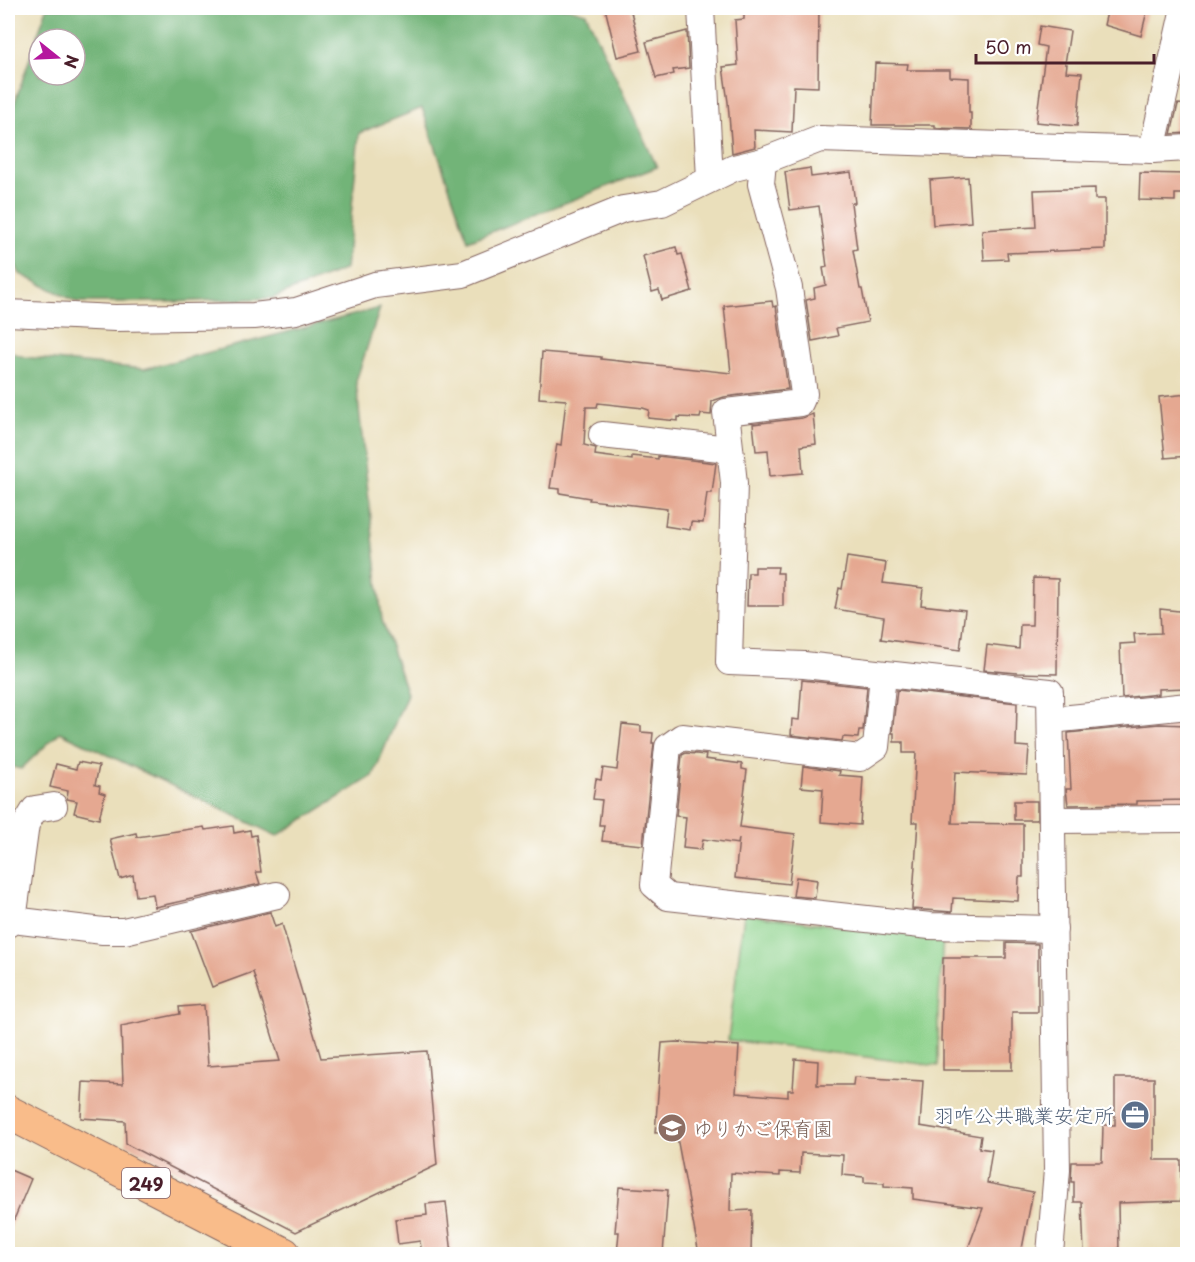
<svg xmlns="http://www.w3.org/2000/svg" width="1195" height="1262" font-family="'Playpen Sans','Klee One',sans-serif">
	<rect width="100%" height="100%" fill="#fff"/>
	<filter id="ink" filterUnits="userSpaceOnUse"><feTurbulence type="fractalNoise" baseFrequency=".0167" numOctaves="2"/><feDisplacementMap in="SourceGraphic" scale="12" xChannelSelector="R" yChannelSelector="G"/><feConvolveMatrix kernelMatrix="1 2 1 2 8 2 1 2 1" color-interpolation-filters="sRGB"/></filter>
	<filter id="wash" filterUnits="userSpaceOnUse"><feTurbulence type="fractalNoise" baseFrequency=".008" numOctaves="4" result="noise"/><feDisplacementMap in="SourceGraphic" scale="24" xChannelSelector="R" yChannelSelector="G"/><feGaussianBlur stdDeviation="1.35" result="paint"/><feColorMatrix in="noise" values="0 0 0 0 0 0 0 0 0 0 0 0 0 0 0 0 0 1.4 0 .05"/><feComposite in="paint" operator="in"/></filter>
	<g filter="url(#wash)">
		<rect width="100%" height="100%" fill="#eadfbb"/>
		<!-- green -->
		<path fill="#8ed28c" stroke="#6c785c" stroke-width="1.5" d="M744 914 943 939 938 1012V1066L728 1040Z"/>
		<!-- forest -->
		<g fill="#72b478" stroke="#5e6a52" stroke-width="1.5" fill-rule="evenodd">
			<path d="M47 8H569L586 13 657 167 468 241 422 108 359 133 346 269 273 298 171 302H77L20 274 8 249V122ZM39 39H75V75H39Z"/>
			<path d="M380 308 356 381 382 620 407 694 373 776 277 836 60 732 21 769 8 766V351L24 357 144 369Z"/>
		</g>
		<g id="blocks">
			<!-- building -->
			<g fill="#e5a891">
				<path d="M605 8H630L641 51 617 57Z"/>
				<path d="M744 8H819L818 87 794 86 792 132 754 130 755 147 732 153 728 102 723 67 738 65 735 20 744 19Z"/>
				<path d="M1108 8H1135L1147 11 1141 36 1104 25Z"/>
				<path d="M1040 26 1070 31 1065 64H1067L1066 72 1082 73 1077 126 1036 122 1046 47 1037 45Z"/>
				<path d="M687 31 689 68 673 70 674 74 656 78 646 42Z"/>
				<path d="M875 63 908 64 907 70H950V77L969 78V113H971V129L935 128V125H872Z"/>
				<path d="M1178 104 1188 105V133L1171 134Z"/>
				<path d="M810 168 811 177 851 172 855 203H851L857 249 853 250 860 289H862L868 322 836 328 838 336 812 341 806 300 815 298 814 288 826 285 823 268 827 267 819 206 790 210 785 172Z"/>
				<path d="M1140 173 1188 174V194H1175V201L1139 200Z"/>
				<path d="M968 177 971 222 933 225 930 180Z"/>
				<path d="M1095 188V199H1105V249L1007 253 1008 259 984 260 982 230 1036 227 1034 190Z"/>
				<path d="M676 247 678 255 682 254 692 291 662 300 659 290 652 292 643 256Z"/>
				<path d="M772 301 773 307 776 306 788 389 724 397 712 401 711 415 701 414 700 418 678 417V421L648 418 649 410 643 408 598 403 597 407H586L584 445 596 448 595 455 632 460V456L658 459V456L716 463 712 493H707L703 523 691 522 690 530 665 526 667 509 589 500 590 498 560 493V489L550 488 557 444 561 445 566 400 539 398 542 352 601 357V359L731 373 724 306Z"/>
				<path d="M1188 394V456L1165 458 1159 397Z"/>
				<path d="M813 414 816 444 801 446 803 473 770 476 768 450 756 451 753 424 802 418Z"/>
				<path d="M847 557 886 563 883 583 923 588 921 605 965 610 960 650 881 639 884 617 835 609 839 588 842 589Z"/>
				<path d="M755 567H778L777 573H783V606H747L748 573H755Z"/>
				<path d="M1033 578 1058 579 1057 674 1017 673 984 670 987 645 1019 649 1020 625H1032Z"/>
				<path d="M1160 609 1188 612V688L1158 689V694L1122 698 1120 644 1135 643 1134 634 1161 633Z"/>
				<path d="M802 680 867 687 863 730H859L858 738 843 737 842 741 791 735 792 719 799 720Z"/>
				<path d="M897 690 1017 703 1016 746 1029 747 1027 775 955 772 952 823 1023 824V877H1019L1018 901 953 898 952 912 912 909 918 822H912L916 753H903V742H894V733H892Z"/>
				<path d="M622 724 641 726V732L653 733 652 743H654L643 845 602 841 604 825H599L602 800 593 799 596 779 601 780 603 768 617 770Z"/>
				<path d="M1159 724 1188 725V800L1137 801V804L1068 805 1066 789H1071L1068 733Z"/>
				<path d="M686 753 706 755 705 759 742 764V769L747 770 740 827 795 834 789 884 735 878 739 838 738 844 703 839 701 850 683 848 686 817 676 816 682 755Z"/>
				<path d="M78 762 99 766 95 785 100 786 99 792 105 794 99 819 74 813 77 801 67 799 68 791 50 787 56 764 76 769Z"/>
				<path d="M803 766 840 771 839 775 863 777 860 825 821 822 823 789 801 787Z"/>
				<rect x="1014" y="801" width="23" height="19"/>
				<path d="M233 826 234 833 250 830 251 836 256 835 261 872H256L260 884 155 907 153 894 136 896 133 875 120 879 110 839 136 833 137 837 204 827 205 830Z"/>
				<path d="M796 877 817 880 815 898 793 896Z"/>
				<path d="M270 912 275 927 282 924 321 1058 427 1051 437 1165 296 1232 126 1144 125 1121 81 1118 83 1082 123 1084 121 1026 180 1014 179 1007 204 1005 208 1066 280 1061 253 972 212 987 191 931Z"/>
				<path d="M1006 943 1038 944V1012H1012V1070H943V1041H941L943 958H1006Z"/>
				<path d="M676 1042 739 1046 736 1093 788 1097V1090H793L795 1059 818 1061 817 1085H853L854 1077 923 1081 920 1126 981 1136 979 1148 992 1150 987 1183 1033 1192 1021 1254H977L967 1251 983 1208 913 1199V1188L884 1186V1183L864 1182V1177L842 1175 843 1155 801 1153 800 1173 780 1172V1176L731 1173 730 1211 752 1210 751 1254H699L676 1132 655 1133 662 1043Z"/>
				<path d="M1115 1078H1154V1160H1181V1201L1118 1203 1119 1254H1084L1082 1202H1074V1182H1071L1072 1162H1102L1103 1125H1115Z"/>
				<path d="M8 1169 31 1179 8 1234Z"/>
				<path d="M619 1187 668 1190 663 1254H617L619 1232H615Z"/>
				<path d="M446 1202 452 1254H422L420 1241 398 1244 395 1219 427 1215 426 1204Z"/>
			</g>
		</g>
	</g>
	<g filter="url(#ink)">
		<use href="#blocks" fill-opacity="0" stroke="#82625d" stroke-width="1.5"/>
		<g fill="none" stroke-linecap="round" stroke-linejoin="round">
			<!-- minor casing -->
			<g stroke="#82625d" stroke-width="28">
				<g id="minor">
					<path d="M701 8 710 179"/>
					<path d="M1152 150 1184 8"/>
					<path d="M763 161 761 184 789 288 804 394 800 403 726 412 734 483 729 662 804 665 1050 692 1057 1170 1050 1254"/>
					<path d="M8 313 115 318 254 316 296 311 375 285 463 274 623 209 662 203 734 168 763 161 820 139 1152 150 1188 148"/>
					<path d="M602 435 729 449"/>
					<path d="M883 675 876 747 860 758 682 737 668 747 654 885 668 897 930 926 1054 929"/>
					<path d="M1051 720 1188 706"/>
					<path d="M1053 820 1188 819"/>
					<path d="M13 920 26 824 35 809 54 806"/>
					<path d="M8 924 13 920 103 931H124L277 895"/>
				</g>
			</g>
			<!-- highway casing -->
			<g stroke="#82625d" stroke-width="35">
				<path id="highway" d="M8 1112 284 1254"/>
			</g>
			<!-- minor -->
			<use href="#minor" stroke="#fff" stroke-width="26"/>
			<!-- highway -->
			<use href="#highway" stroke="#f9bc8a" stroke-width="33"/>
		</g>
	</g>
	<!-- icons -->
	<defs>
		<g id="office-disc" transform="scale(1.5)"><circle r="9.5" fill="#5c6f8a" stroke="#fff"/><path d="M-6-3h4V-5.5h4V-3h4V5H-6ZM-1-4.5V-3h2v-1.5ZM-6 0V1H6V0Z" fill="#fff"/></g>
		<g id="school-disc" transform="scale(1.5)"><circle r="9.5" fill="#8d6e63" stroke="#fff"/><path d="M0-5L7-2L0 1L-7-2ZM-4 1L0 2.5L4 1V4Q0 6-4 4Z" fill="#fff"/></g>
	</defs>
	<g fill-rule="evenodd">
		<use href="#office-disc" x="1135" y="1115"/>
		<use href="#school-disc" x="672" y="1128"/>
	</g>
	<g text-anchor="middle" dominant-baseline="central" stroke-width="4.5" stroke-linejoin="round" paint-order="stroke">
		<!-- shield labels -->
		<rect fill="#fff" stroke="#80626b" stroke-width="1.5" x="122" y="1168" width="48" height="30" rx="4.5"/>
		<g font-size="18" font-weight="bold" fill="#4a1f2b">
			<text x="146" y="1183">249</text>
		</g>
		<!-- service labels -->
		<g font-size="20" fill="#4e5e75" stroke="#fff" text-anchor="end">
			<text x="1114" y="1115">羽咋公共職業安定所</text>
		</g>
		<!-- education labels -->
		<g font-size="20" fill="#785e54" stroke="#fff" text-anchor="start">
			<text x="693" y="1128">ゆりかご保育園</text>
		</g>
	</g>
	<!-- margin -->
	<rect width="1195" height="1262" fill="none" stroke="#fff" stroke-width="30"/>
	<!-- north arrow -->
	<g transform="translate(57 57) rotate(108)"><circle r="28" fill="#ffffff" stroke="#b7a5aa" stroke-width="1.5"/>
	<path d="M0-4.5L10 22L0 15L-10 22Z" fill="#b5179e"/>
	<text y="-9" font-size="16" font-weight="bold" text-anchor="middle" fill="#4a1f2b">N</text>
	</g>
	<!-- scale -->
	<path d="M976 54v9h178v-9" fill="none" stroke="#4a1f2b" stroke-width="3"/>
	<text x="985" y="54" font-size="18" fill="#4a1f2b" stroke="#ffffff" stroke-width="4.5" paint-order="stroke">50 m</text>
</svg>
